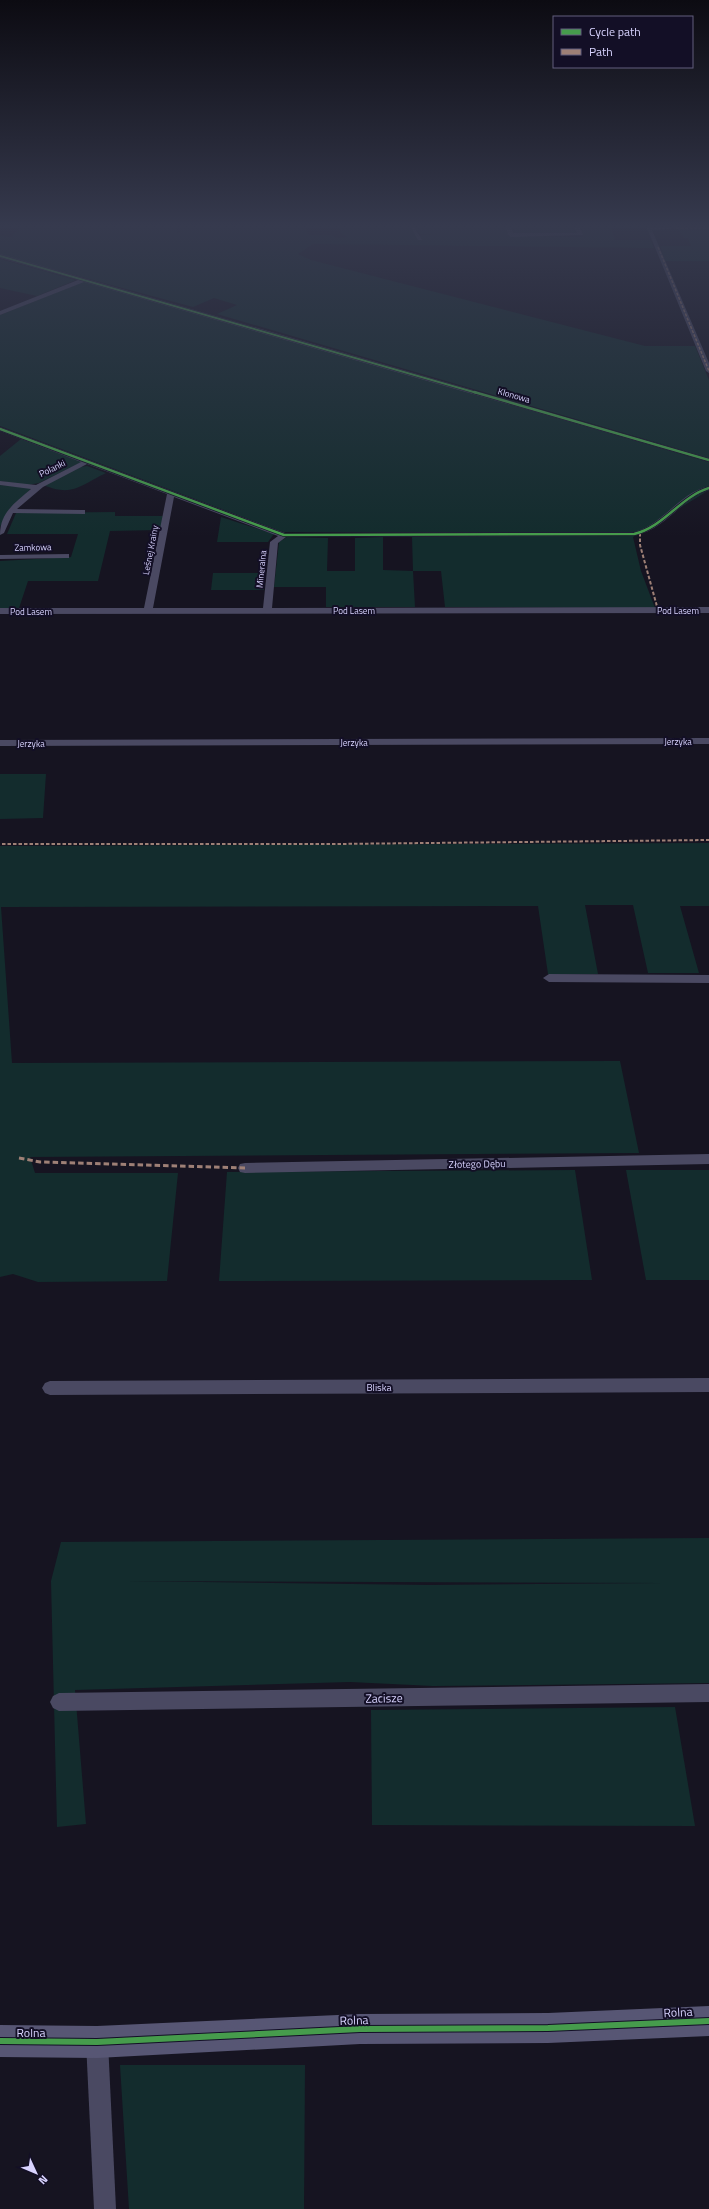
<svg xmlns="http://www.w3.org/2000/svg" width="709" height="2209" font-family="'Titillium Web',sans-serif">
	<rect width="100%" height="100%" fill="#161421"/>
	<!-- green -->
	<g fill="#132c2d" fill-rule="evenodd">
		<path d="M21 228H176L178 233H181L180 228H305L309 235H331L337 238 347 237 341 233 339 228H411L418 240 421 235H450L419 234 415 228H506L508 236 583 237 581 228H611L615 240H650L654 248 313 244 298 254 311 260 645 346H695L709 380V458L217 314 237 305 214 298 193 307 0 255V236L11 237Z"/>
		<path d="M513 228H575L576 233 517 234 514 233Z"/>
		<path d="M677 228H709V261H665L660 246H691L688 238H684Z"/>
		<path d="M0 259 76 280 37 296 0 288Z"/>
		<path d="M85 281 709 462V490L633 537 641 571 655 608 445 607 441 571H413L415 607H326V587H274L279 542 287 537 328 538 327 571H355V538L383 537V570L413 571 412 537 581 535 499 532H283L0 426V315Z"/>
		<path d="M21 439 82 462 39 483 28 485 0 481V456Z"/>
		<path d="M87 466 106 473C79 486 73 497 43 485L80 467Z"/>
		<path d="M0 485 32 488 10 508 0 527Z"/>
		<path d="M115 512V516H163L161 530 110 531 98 581H28L19 608H0V561L71 557 78 534H7L16 513Z"/>
		<path d="M221 517 274 534 268 542H217Z"/>
		<path d="M213 573H265L264 590H211Z"/>
		<path d="M0 774H46L43 818 0 819Z"/>
		<path d="M709 843V906H680L699 973H648L633 905H585L598 974H548L538 906 1 907 12 1063 620 1061 639 1153 30 1157 35 1173H178L167 1281 38 1282 13 1274 0 1277V846Z"/>
		<path d="M575 1170 592 1280 219 1281 227 1172Z"/>
		<path d="M626 1170H709V1280H646Z"/>
		<path d="M709 1538V1683L433 1686 350 1682 75 1690 86 1824 57 1827 51 1581 61 1542ZM127 1581H128L664 1583 429 1585Z"/>
		<path d="M675 1707 695 1826 372 1825 371 1710Z"/>
		<path d="M120 2065H305L304 2209H129Z"/>
	</g>
	<g fill="none" stroke-linecap="round" stroke-linejoin="round">
		<!-- street -->
		<g fill="#4a4962" fill-rule="evenodd">
			<path d="M411 228H415L422 240H418Z"/>
			<path d="M506 228H511L513 233H577L575 228H580L583 235 511 237 508 235Z"/>
			<path d="M647 228H679L652 230 709 363V373L706 371Z"/>
			<path d="M0 254 709 458V462L84 282 0 315V311L78 280 0 258Z"/>
			<path d="M0 427 285 533 634 532C664 524 679 493 709 486V490C679 500 668 528 634 536L286 537 278 543 272 608 709 607V613L0 614V608H144L167 494 87 464 43 487 17 509 82 510H85V514L13 513 4 533 0 535C0 512 15 503 31 489L0 485V481L36 485 81 462 0 431ZM174 497 278 536 270 542 263 608H153Z"/>
			<path d="M69 554V558H66L0 559V555Z"/>
			<path d="M709 738V744L0 746V740Z"/>
			<path d="M549 974 709 975V983L549 982 543 978Z"/>
			<path d="M709 1154V1164L245 1173 240 1172 238 1168 240 1164 245 1163Z"/>
			<path d="M709 1378V1392L50 1395 45 1393 42 1388 45 1383 50 1381Z"/>
			<path d="M709 1684V1702L59 1711 53 1708 50 1702 53 1696 59 1693Z"/>
			<path d="M97 2031 105 2034 108 2042 116 2209H94L86 2042 89 2034Z"/>
		</g>
		<!-- secondary -->
		<path fill="#575674" fill-rule="evenodd" d="M709 2006V2036L548 2043 360 2044 97 2058 0 2057V2025L97 2026 360 2014 548 2013Z"/>
		<!-- quiet-far2 -->
		<g stroke="#9e8076" stroke-width="1.5" stroke-dasharray="3 1.5" stroke-linecap="butt">
			<path d="M676 228H709"/>
			<path d="M658 247 709 371"/>
		</g>
		<!-- quiet-far1 -->
		<g stroke="#9e8076" stroke-width="2" stroke-dasharray="3.5 2" stroke-linecap="butt">
			<path d="M640 533V545L658 610"/>
			<path d="M2 844H335L709 840"/>
		</g>
		<!-- quiet -->
		<path stroke="#9e8076" stroke-width="3" stroke-dasharray="5.5 3" stroke-linecap="butt" d="M19 1158 40 1162 245 1168"/>
		<!-- cycleway-far2 casing -->
		<g stroke="#130f26" stroke-width="3">
			<path id="cycleway-far2" d="M0 256 477 393"/>
		</g>
		<!-- cycleway-far1 casing -->
		<g stroke="#130f26" stroke-width="4">
			<g id="cycleway-far1">
				<path d="M474 392 709 460"/>
				<path d="M0 429 284 535 634 534C664 527 680 497 709 488"/>
			</g>
		</g>
		<!-- cycleway casing -->
		<g stroke="#130f26" stroke-width="8">
			<path id="cycleway" d="M0 2041 97 2042 360 2029 548 2028 709 2021"/>
		</g>
		<!-- cycleway-far2 -->
		<use href="#cycleway-far2" stroke="#469c4c" stroke-width="2"/>
		<!-- cycleway-far1 -->
		<use href="#cycleway-far1" stroke="#469c4c" stroke-width="2.5"/>
		<!-- cycleway -->
		<use href="#cycleway" stroke="#469c4c" stroke-width="6"/>
	</g>
	<!-- sky -->
	<linearGradient id="sky" x2="0" y2="1"><stop stop-color="#0c0b12"/><stop offset="0.42" stop-color="#363a4e"/><stop offset="1" stop-color="#363a4e" stop-opacity="0"/></linearGradient>
	<rect width="709" height="537" fill="url(#sky)"/>
	<g text-anchor="middle" dominant-baseline="central" stroke-width="4" stroke-linejoin="round" paint-order="stroke">
		<!-- far-street labels -->
		<g font-size="9" fill="#d9d4ff" stroke="#130f26">
			<text transform="translate(514 395) rotate(16)">Klonowa</text>
			<text transform="translate(52 468) rotate(-26)">Polanki</text>
			<text transform="translate(33 547) rotate(-1)">Zamkowa</text>
			<text transform="translate(150 550) rotate(-79)">Leśnej Krainy</text>
			<text transform="translate(261 569) rotate(-84)">Mineralna</text>
			<text x="354" y="610">Pod Lasem</text>
			<text x="678" y="610">Pod Lasem</text>
			<text x="31" y="611">Pod Lasem</text>
			<text x="678" y="741">Jerzyka</text>
			<text x="354" y="742">Jerzyka</text>
			<text x="31" y="743">Jerzyka</text>
		</g>
		<!-- street labels -->
		<g font-size="10" fill="#d9d4ff" stroke="#130f26">
			<text transform="translate(477 1164) rotate(-1)">Złotego Dębu</text>
			<text x="379" y="1387">Bliska</text>
		</g>
		<!-- near-street labels -->
		<g font-size="12" fill="#d9d4ff" stroke="#130f26">
			<text transform="translate(384 1698) rotate(-1)">Zacisze</text>
			<text transform="translate(678 2012) rotate(-3)">Rolna</text>
			<text transform="translate(354 2020) rotate(-2)">Rolna</text>
			<text x="31" y="2032">Rolna</text>
		</g>
	</g>
	<!-- legend -->
	<rect x="553" y="16" width="140" height="52" fill="#130f26" stroke="#625e7d"/>
	<rect x="561" y="29" width="20" height="6" fill="#469c4c" stroke="#625e7d"/>
	<text x="589" y="36" font-size="12" fill="#d9d4ff">Cycle path</text>
	<rect x="561" y="49" width="20" height="6" fill="#9e8076" stroke="#625e7d"/>
	<text x="589" y="56" font-size="12" fill="#d9d4ff">Path</text>
	<!-- north arrow -->
	<g transform="translate(36 2173) rotate(134)" stroke="#130f26" stroke-width="3" paint-order="stroke">
	<path d="M0-3L7 15L0 10L-7 15Z" fill="#d9d4ff"/>
	<text y="-6" font-size="11" font-weight="bold" text-anchor="middle" fill="#d9d4ff">N</text>
	</g>
</svg>
